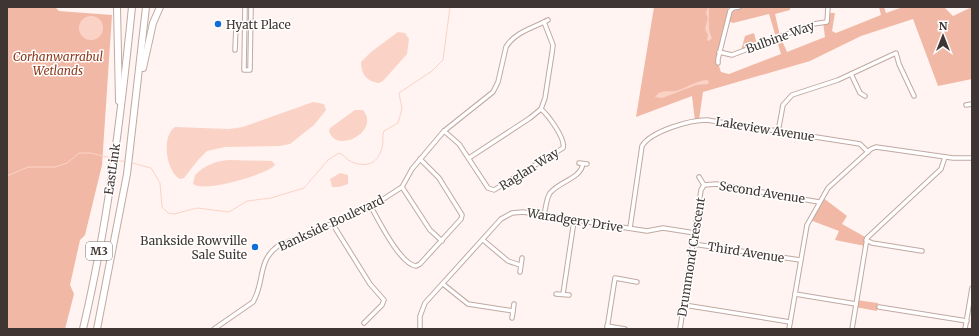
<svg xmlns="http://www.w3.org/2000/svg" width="979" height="336" font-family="Merriweather,serif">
	<rect width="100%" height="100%" fill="#fff4f1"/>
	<!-- green -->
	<g fill="#f2b8a6" fill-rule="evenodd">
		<path d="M7 7H55L59 11 112 15 102 165 85 235 80 240 70 285 74 294 65 329H7Z"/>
		<path d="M654 7H727L730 12 736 7H790V10L775 14 780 36 787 52 825 37 823 22H827L828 13H835L832 31 836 33 881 15 879 7H884L886 13 903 7H944L953 16 972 7V79L938 86 913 19 861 36 810 61 703 92 699 120 695 121 692 96 636 117ZM769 14 781 54 729 74 721 72 718 63 728 21 733 23Z"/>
		<path d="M754 33 757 45 741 51 745 36Z"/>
		<path d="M822 197 847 216 842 224 867 238 865 246 835 240 839 231 810 220Z"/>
		<path d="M856 300 878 303 877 311 855 307Z"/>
	</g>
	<!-- water -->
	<g fill="#fbd3c6">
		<path d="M708 7C711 12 706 27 712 38L709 41 707 40 708 35 705 29 708 18 706 13Z"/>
		<circle cx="91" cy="28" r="12"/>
		<path d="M398 32 405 33 409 39 407 54 383 81 379 83C367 82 361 74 361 62L371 52Z"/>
		<path d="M706 80 709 81 708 84 696 85 662 98 655 97C660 89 668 92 676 91 686 88 696 81 706 80Z"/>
		<path d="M313 102 324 104 326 110 314 125 290 144 280 146 225 147 207 151 198 160 184 178 180 179C166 172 161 136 175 127L229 129 243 127Z"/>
		<path d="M355 110H363C381 131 336 155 329 131L330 128Z"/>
		<path d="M229 160 272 161 275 165C266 175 203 193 193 184L195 175C205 165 216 161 229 160Z"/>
		<path d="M340 173 348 175V184L339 187H332L330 179Z"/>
	</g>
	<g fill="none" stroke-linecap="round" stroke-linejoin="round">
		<!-- stream -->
		<g stroke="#fbd3c6" stroke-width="1">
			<path d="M116 160 127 162"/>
			<path d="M132 163 151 168 160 183 162 207 168 213 174 214 197 208 229 212 247 201 271 198 304 188 328 160 339 153C345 155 346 160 352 162 370 169 380 161 383 143 383 139 382 135 384 131L398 123 402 109 399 93 432 71 443 60 450 7"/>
			<path d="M7 176 28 167H55L67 163 79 153H91L111 158"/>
		</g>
		<!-- minor casing -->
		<g stroke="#c1a9a2" stroke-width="5.5">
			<g id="minor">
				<path d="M245 7 244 70H250L251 7"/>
				<path d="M235 50 236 26"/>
				<path d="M719 52 732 55 813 24 827 22 828 7"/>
				<path d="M718 63V59L730 11 733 8 739 7"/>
				<path d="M851 74 860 93 865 96"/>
				<path d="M966 105 972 104"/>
				<path d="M444 131 459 144 488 188 494 190 563 148C566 139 548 115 541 109"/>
				<path d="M778 132 783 105 792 95 838 80 896 53 899 64 914 96"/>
				<path d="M469 158 530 118 541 109 545 98 552 53 553 45 544 22"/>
				<path d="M579 163 587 164"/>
				<path d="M699 177 704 185"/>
				<path d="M704 185 716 184 819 202"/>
				<path d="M402 187 430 230 442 241"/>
				<path d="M371 207C379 221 400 264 416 266L420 264 461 219 462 215 439 178 420 159"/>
				<path d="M544 215C546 208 546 199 550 193 560 181 580 179 583 164"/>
				<path d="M332 223 370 284 384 300 382 305 364 323"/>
				<path d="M630 228 642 146C651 131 690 120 707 120L854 143 860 144 868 152"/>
				<path d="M483 240 508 261 520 265"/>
				<path d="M866 240 872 243 922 251"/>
				<path d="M693 244 800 260"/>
				<path d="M520 272 522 258"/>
				<path d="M443 284 468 304 513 311"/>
				<path d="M556 294 569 295"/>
				<path d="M563 294 574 221"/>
				<path d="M795 294 856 304"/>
				<path d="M684 305 790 322"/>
				<path d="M879 307 967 321"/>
				<path d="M512 318 514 304"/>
				<path d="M607 326 625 329"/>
				<path d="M214 329 253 302C265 282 257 261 278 246L371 207 402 187 412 169 444 131 493 92 498 82 506 47C515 32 533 28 548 20"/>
				<path d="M420 329V316L425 303 501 219 512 213 523 212 647 231 663 228 695 233"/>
				<path d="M607 329 615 278 637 282"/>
				<path d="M680 329 701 190 704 185"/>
				<path d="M789 329 807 225 828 188 871 149 876 147 953 158H972"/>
				<path d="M852 329 867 238 941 169 945 157"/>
				<path d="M965 329 972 288"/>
			</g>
		</g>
		<!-- motorway casing -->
		<g stroke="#c1a9a2" stroke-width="8">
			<g id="motorway">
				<path d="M117 7 119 101"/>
				<path d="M143 68 153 23 160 7"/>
				<path d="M83 329C108 223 121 115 132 7"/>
				<path d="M97 329 127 174 146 7"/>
			</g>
		</g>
		<!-- minor -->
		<use href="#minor" stroke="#fff" stroke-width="3.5"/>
		<!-- motorway -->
		<use href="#motorway" stroke="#fff" stroke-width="6"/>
	</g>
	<!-- markers -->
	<g fill="#0f6ed7" stroke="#fff" stroke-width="1.5">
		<circle cx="218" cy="24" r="4"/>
		<circle cx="255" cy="247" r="4"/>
	</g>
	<g text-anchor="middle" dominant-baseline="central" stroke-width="3" stroke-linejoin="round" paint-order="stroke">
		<!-- shield labels -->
		<rect fill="#fff" stroke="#797270" stroke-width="1" x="86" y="242" width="26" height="18" rx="3"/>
		<g font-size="11" font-weight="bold" fill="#3f3532">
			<text x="99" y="251">M3</text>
		</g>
		<!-- poi labels -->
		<g font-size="12" fill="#3f3532" stroke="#fff" text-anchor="start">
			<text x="226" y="24">Hyatt Place</text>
			<text x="247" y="240" text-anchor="end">Bankside Rowville<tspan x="247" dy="14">Sale Suite</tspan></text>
		</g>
		<!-- street labels -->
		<g font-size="12" fill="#3f3532" stroke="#fff">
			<text transform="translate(780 37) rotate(-20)">Bulbine Way</text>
			<text transform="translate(765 129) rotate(9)">Lakeview Avenue</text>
			<text transform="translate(112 169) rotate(-82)">EastLink</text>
			<text transform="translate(529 169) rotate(-32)">Raglan Way</text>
			<text transform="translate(762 192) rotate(9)">Second Avenue</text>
			<text transform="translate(575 220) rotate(9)">Waradgery Drive</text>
			<text transform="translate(331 223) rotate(-25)">Bankside Boulevard</text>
			<text transform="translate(746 252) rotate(9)">Third Avenue</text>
			<text transform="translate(691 257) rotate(-81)">Drummond Crescent</text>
		</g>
		<!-- park labels -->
		<g font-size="12" font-style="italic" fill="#8e3a1d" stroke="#fff">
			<text x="58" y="56">Corhanwarrabul<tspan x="58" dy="14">Wetlands</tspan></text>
		</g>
	</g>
	<!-- border -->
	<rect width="979" height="336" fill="none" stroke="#3f3532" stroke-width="16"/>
	<!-- north arrow -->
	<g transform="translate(943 36)" stroke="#ffffff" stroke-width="3" paint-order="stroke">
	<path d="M0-3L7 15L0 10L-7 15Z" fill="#3f3532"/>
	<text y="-6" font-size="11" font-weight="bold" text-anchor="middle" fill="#3f3532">N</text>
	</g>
</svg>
